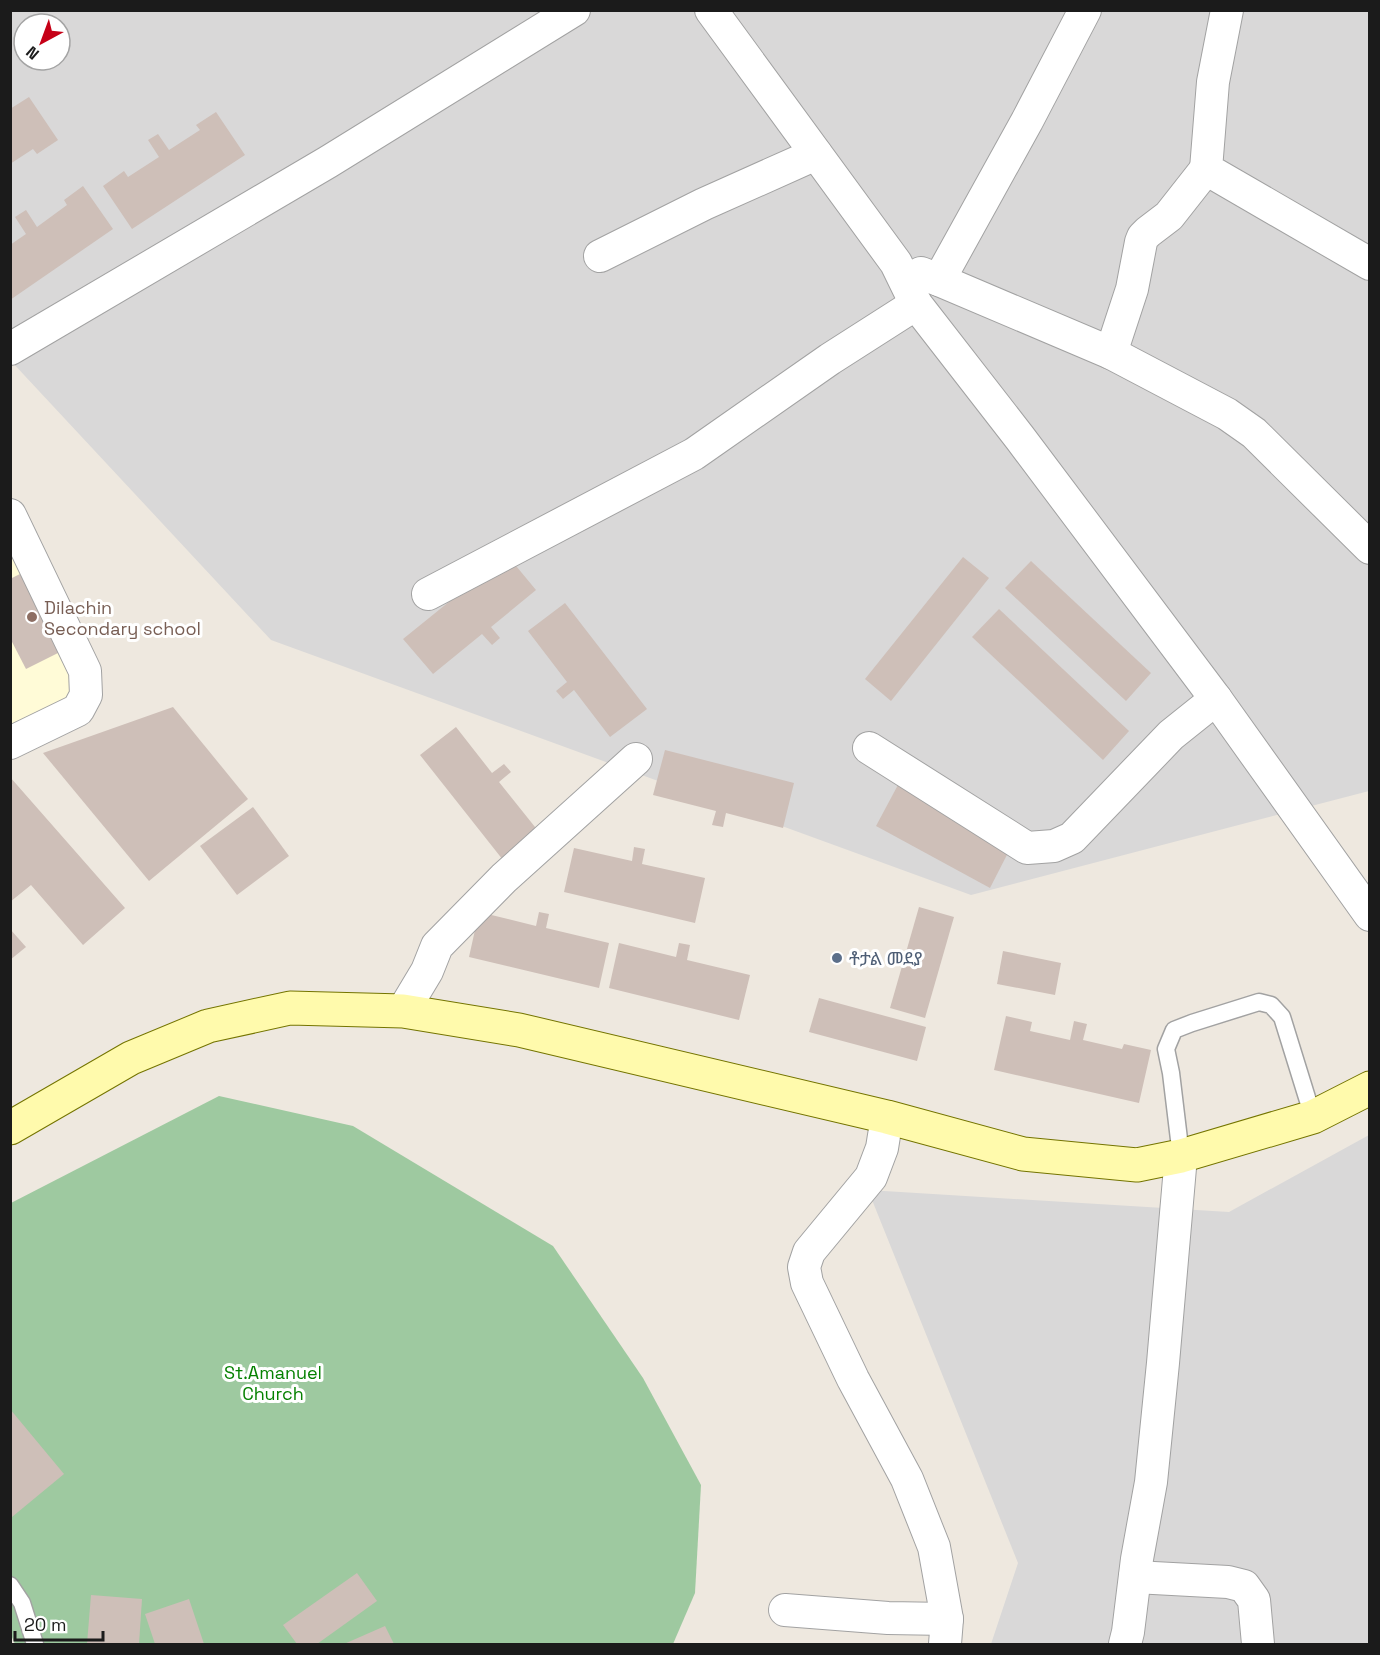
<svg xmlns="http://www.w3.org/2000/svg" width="1380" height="1655" font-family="'Space Grotesk','Noto Sans Ethiopic',sans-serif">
	<rect width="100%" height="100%" fill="#eee8df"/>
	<!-- residential -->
	<g fill="#d9d8d8" fill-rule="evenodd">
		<path d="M11 11H1369V791L971 895 271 640 11 361ZM24 24H60V60H24Z"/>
		<path d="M1369 1135V1644H991L1018 1563 868 1190 1229 1212Z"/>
	</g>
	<!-- education -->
	<path fill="#fffbd7" d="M10 526 95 707 10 738Z"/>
	<!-- cemetery -->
	<path fill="#9ec9a0" d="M219 1096 353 1126 553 1246 643 1378 701 1485 695 1593 673 1644H15L11 1635V1203Z"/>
	<!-- building -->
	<g fill="#cebfb8">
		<path d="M29 97 58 140 37 154 33 149 10 164V109Z"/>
		<path d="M216 112 245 155 132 229 103 186 124 171 128 177 159 157 148 140 158 134 169 150 200 130 196 125Z"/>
		<path d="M83 186 113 229 10 300V245L26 234 15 217 26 210 37 227 67 205 64 200Z"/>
		<path d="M507 555 536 590 491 627 500 638 492 645 482 634 433 674 403 639Z"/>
		<path d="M963 557 989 578 891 701 865 679Z"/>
		<path d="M1031 561 1151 673 1126 701 1005 588Z"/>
		<path d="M26 571 66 649 26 669 10 638V579Z"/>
		<path d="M565 603 647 709 610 737 574 690 563 699 556 691 567 682 528 631Z"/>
		<path d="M999 609 1129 731 1103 760 972 637Z"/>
		<path d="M173 707 248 799 149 881 43 753Z"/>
		<path d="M456 727 492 773 504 764 511 772 499 782 539 832 503 860 420 755Z"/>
		<path d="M665 750 794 783 783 828 726 813 723 827 712 825 716 811 653 795Z"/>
		<path d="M10 777 125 908 83 945 31 885 10 902Z"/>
		<path d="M899 783 1012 845 990 888 876 826Z"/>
		<path d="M253 807 289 856 237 895 200 846Z"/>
		<path d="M634 847 645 849 642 864 705 878 695 923 564 892 574 848 632 861Z"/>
		<path d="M919 907 954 917 925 1018 890 1008Z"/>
		<path d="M479 912 536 926 539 912 549 914 546 928 609 943 599 988 469 957Z"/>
		<path d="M10 929 26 947 10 960Z"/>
		<path d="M619 943 676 957 679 943 690 945 687 960 750 975 739 1020 609 988Z"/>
		<path d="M1003 951 1061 963 1055 995 997 984Z"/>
		<path d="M819 998 926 1027 917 1061 809 1032Z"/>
		<path d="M1006 1016 1032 1022 1030 1031 1070 1040 1074 1021 1087 1024 1083 1040 1122 1049 1124 1044 1151 1050 1139 1103 994 1070Z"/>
		<path d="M10 1409 64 1474 12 1517 10 1515Z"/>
		<path d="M357 1573 377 1601 317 1644H297L283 1625Z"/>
		<path d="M91 1595 142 1599 139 1644H87Z"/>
		<path d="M189 1599 204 1644H155L145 1614Z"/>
		<path d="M385 1626 394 1644H344Z"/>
	</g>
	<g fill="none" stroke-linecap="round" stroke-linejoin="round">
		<!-- lane casing -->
		<g stroke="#a2a2a2" stroke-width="19">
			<g id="lane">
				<path d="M1181 1156 1171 1073 1166 1049 1174 1030 1192 1023 1259 1002 1271 1005 1282 1017 1313 1117"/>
				<path d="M10 1585 22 1603 35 1644"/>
			</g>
		</g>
		<!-- street casing -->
		<g stroke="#a2a2a2" stroke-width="34">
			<g id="street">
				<path d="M711 10 896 263 916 304 1020 438 1216 699 1370 915"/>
				<path d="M1227 10 1213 82 1206 169 1370 264"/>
				<path d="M600 256 704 204 816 154"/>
				<path d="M921 273 939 280 1027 121 1085 10"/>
				<path d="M939 280 1111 353 1227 414 1254 433 1370 548"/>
				<path d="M10 349 328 162 574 10"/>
				<path d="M1111 353 1132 289 1141 242 1143 237 1148 232 1169 216 1206 169"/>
				<path d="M10 515 85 671 86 695 78 710 10 743"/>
				<path d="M428 594 694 454 830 359 916 304"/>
				<path d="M869 748 1027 848 1054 846 1072 838 1171 735 1216 699"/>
				<path d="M403 1011 427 971 437 946 504 878 636 759"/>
				<path d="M887 1117 882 1148 871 1177 809 1252 804 1267 807 1283 853 1379 907 1479 934 1547 947 1619 945 1644"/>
				<path d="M1135 1577 1228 1582 1244 1586 1254 1600 1258 1644"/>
				<path d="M785 1610 888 1618 947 1619"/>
				<path d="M1125 1644 1128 1632 1137 1559 1151 1482 1163 1363 1181 1156"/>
			</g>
		</g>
		<!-- secondary casing -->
		<g stroke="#747400" stroke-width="35">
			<path id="secondary" d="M10 1128 131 1058 208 1026 290 1008 403 1011 519 1030 887 1117 1023 1154 1137 1165 1181 1156 1313 1117 1370 1088"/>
		</g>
		<!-- lane -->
		<use href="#lane" stroke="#fff" stroke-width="16"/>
		<!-- street -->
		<use href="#street" stroke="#fff" stroke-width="32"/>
		<!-- secondary -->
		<use href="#secondary" stroke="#fffaac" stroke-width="33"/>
	</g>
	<!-- markers -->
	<circle fill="#8d6e63" stroke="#fff" stroke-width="2" cx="32" cy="617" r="6"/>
	<circle fill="#5c6f8a" stroke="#fff" stroke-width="2" cx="837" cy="958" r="6"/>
	<g text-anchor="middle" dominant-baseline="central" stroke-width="6" stroke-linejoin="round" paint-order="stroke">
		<!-- education labels -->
		<g font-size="18" fill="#785e54" stroke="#fff" text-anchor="start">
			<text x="44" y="607">Dilachin<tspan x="44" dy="21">Secondary school</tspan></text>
		</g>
		<!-- service labels -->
		<g font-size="18" fill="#4e5e75" stroke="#fff" text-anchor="start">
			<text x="849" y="958">ቶታል መደያ</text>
		</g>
		<!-- park labels -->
		<g font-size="18" fill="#058101" stroke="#fff">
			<text x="273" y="1372">St.Amanuel<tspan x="273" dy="21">Church</tspan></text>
		</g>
	</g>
	<!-- border -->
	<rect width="1380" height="1655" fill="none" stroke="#1b1b1b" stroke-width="24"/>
	<!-- north arrow -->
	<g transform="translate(42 42) rotate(221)"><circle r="28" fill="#ffffff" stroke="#a4a4a4" stroke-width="1.5"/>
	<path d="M0-4.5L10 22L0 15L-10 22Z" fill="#c60017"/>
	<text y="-9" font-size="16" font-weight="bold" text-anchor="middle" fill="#1b1b1b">N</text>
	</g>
	<!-- scale -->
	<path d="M15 1631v9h88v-9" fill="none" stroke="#1b1b1b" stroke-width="3"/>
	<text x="24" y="1631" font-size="18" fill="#1b1b1b" stroke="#ffffff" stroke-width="4.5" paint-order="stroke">20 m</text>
</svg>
